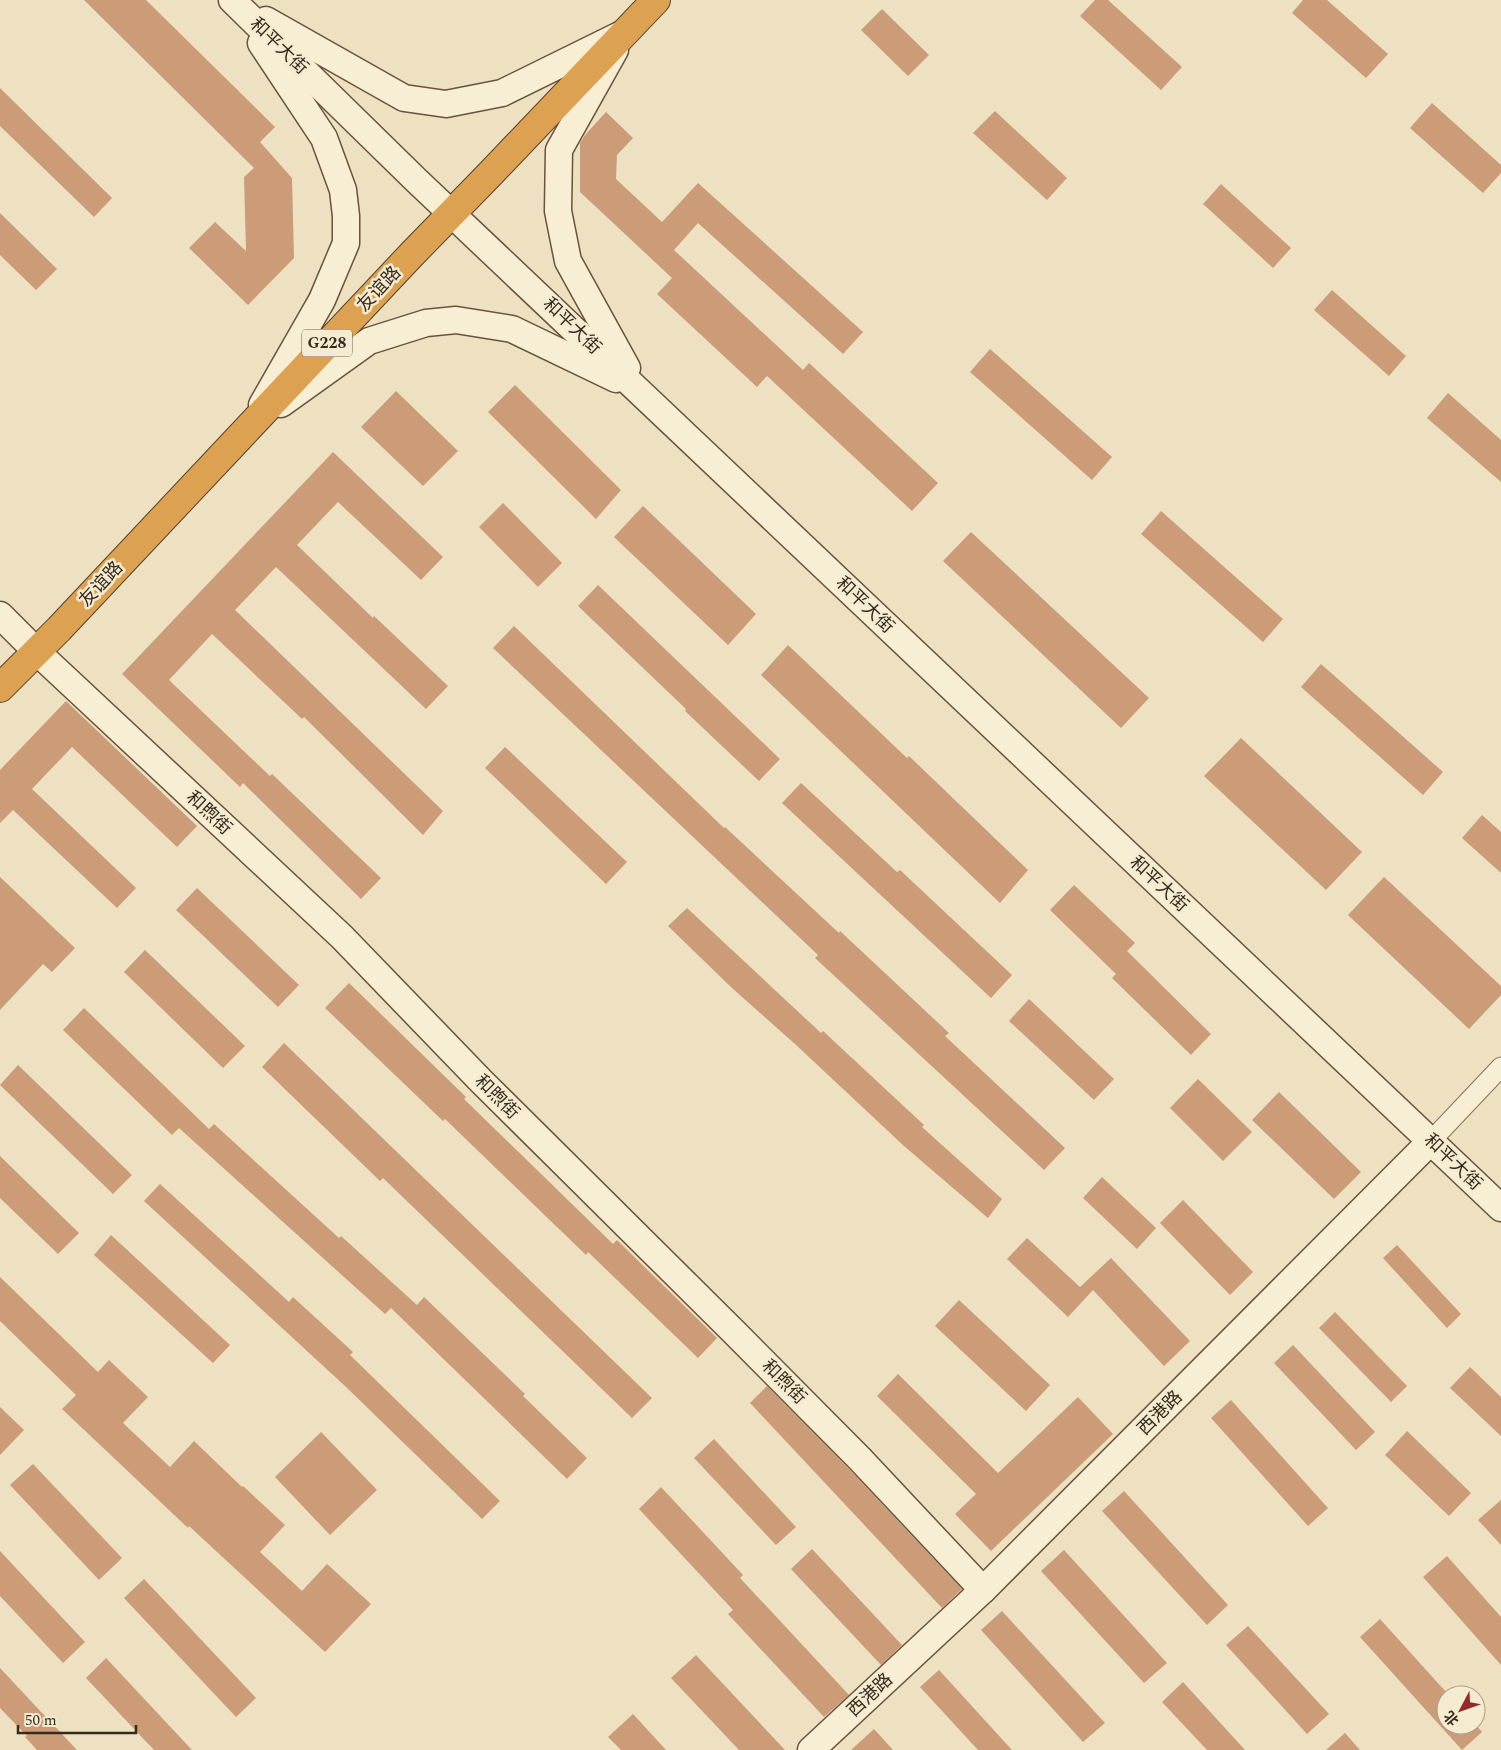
<svg xmlns="http://www.w3.org/2000/svg" width="1501" height="1750" font-family="Spectral,'Noto Sans SC',serif">
	<rect width="100%" height="100%" fill="#ede1c1"/>
	<!-- building -->
	<g fill="#cb9c77">
		<path d="M84 0H146L275 127 260 142 292 178 294 258 248 305 189 248 215 222 246 251 244 177 254 168Z"/>
		<path d="M1095 0H1108L1182 67 1161 90 1080 16Z"/>
		<path d="M1303 0H1327L1388 54 1366 78 1292 13Z"/>
		<path d="M882 9 929 55 908 76 861 30Z"/>
		<path d="M0 88 112 198 94 217 0 126Z"/>
		<path d="M1432 103 1501 165V173L1483 193 1410 128Z"/>
		<path d="M995 111 1067 178 1047 200 973 133Z"/>
		<path d="M606 112 633 138 617 155 616 179 662 222 698 183 863 332 843 354 698 223 674 250 803 370 809 363 938 483 912 511 767 376 757 387 657 294 672 278 580 192V143L585 135Z"/>
		<path d="M1221 184 1291 248 1273 268 1203 204Z"/>
		<path d="M0 213 57 269 36 290 0 255Z"/>
		<path d="M1332 290 1406 356 1389 376 1314 310Z"/>
		<path d="M990 349 1112 457 1092 480 970 372Z"/>
		<path d="M515 385 621 490 596 519 488 412Z"/>
		<path d="M396 391 458 451 423 486 361 427Z"/>
		<path d="M1448 393 1501 440V482L1427 418Z"/>
		<path d="M333 452 443 557 421 580 338 502 297 545 373 618 374 616 448 686 426 709 276 567 235 610 443 811 423 835 304 717 302 719 212 634 169 680 270 776 272 774 381 878 361 899 243 783 240 787 122 674Z"/>
		<path d="M503 503 562 563 538 587 479 527Z"/>
		<path d="M643 506 756 614 728 645 614 537Z"/>
		<path d="M1161 511 1283 619 1263 642 1141 534Z"/>
		<path d="M971 532 1149 698 1121 728 943 561Z"/>
		<path d="M598 585 780 759 759 781 685 711 686 709 578 606Z"/>
		<path d="M514 626 724 828 725 827 839 933 840 931 949 1033 945 1036 1065 1148 1044 1170 815 958 818 955 493 648Z"/>
		<path d="M788 645 907 758 909 756 1028 870 1000 903 761 675Z"/>
		<path d="M1321 664 1443 772 1423 795 1301 687Z"/>
		<path d="M66 701 197 826 177 847 72 747 32 789 136 888 117 908 13 810 0 823V770Z"/>
		<path d="M1241 738 1362 852 1326 890 1204 776Z"/>
		<path d="M505 747 627 862 606 884 485 768Z"/>
		<path d="M801 783 897 872 900 870 1012 975 991 998 782 803Z"/>
		<path d="M1482 815 1501 832V873L1462 838Z"/>
		<path d="M0 877 75 948 52 972 43 964 0 1010Z"/>
		<path d="M1384 877 1501 986V995L1469 1029 1348 915Z"/>
		<path d="M1074 885 1135 943 1127 951 1211 1034 1191 1055 1112 978 1116 974 1050 910Z"/>
		<path d="M197 888 299 985 278 1007 176 910Z"/>
		<path d="M687 908 821 1033 823 1031 924 1125 922 1127 1002 1199 988 1218 904 1146 795 1044 732 988 668 926Z"/>
		<path d="M145 950 245 1046 223 1068 124 972Z"/>
		<path d="M349 983 466 1097 464 1099 613 1244 617 1240 717 1338 698 1358 588 1252 586 1255 445 1119 443 1121 325 1008Z"/>
		<path d="M1029 999 1114 1079 1094 1100 1009 1021Z"/>
		<path d="M84 1008 209 1129 214 1124 339 1238 341 1236 417 1305 424 1297 525 1394 523 1396 587 1458 567 1479 391 1308 385 1314 179 1128 172 1135 63 1030Z"/>
		<path d="M284 1043 652 1398 632 1418 383 1178 380 1181 262 1067Z"/>
		<path d="M18 1065 132 1175 113 1194 0 1085Z"/>
		<path d="M1198 1079 1252 1132 1223 1161 1170 1108Z"/>
		<path d="M1279 1092 1361 1172 1334 1199 1252 1120Z"/>
		<path d="M0 1156 79 1233 58 1254 0 1198Z"/>
		<path d="M1102 1177 1156 1228 1137 1249 1083 1198Z"/>
		<path d="M160 1184 289 1302 293 1297 353 1352 350 1355 500 1501 482 1519 345 1386 144 1201Z"/>
		<path d="M1183 1200 1253 1272 1230 1295 1160 1223Z"/>
		<path d="M111 1235 230 1345 213 1363 94 1255Z"/>
		<path d="M1027 1238 1080 1287 1111 1258 1190 1341 1164 1366 1093 1290 1068 1317 1007 1259Z"/>
		<path d="M1397 1245 1461 1314 1447 1328 1383 1258Z"/>
		<path d="M0 1277 98 1372 109 1360 148 1397 123 1423 170 1467 194 1441 242 1487 243 1486 285 1525 260 1552 302 1591 327 1564 371 1604 325 1652 189 1526 188 1528 62 1409 76 1395 0 1321Z"/>
		<path d="M959 1300 1050 1385 1026 1411 935 1326Z"/>
		<path d="M1335 1312 1407 1386 1391 1402 1319 1328Z"/>
		<path d="M1293 1345 1375 1432 1356 1450 1274 1363Z"/>
		<path d="M1470 1367 1501 1397V1436L1450 1388Z"/>
		<path d="M898 1374 998 1473 1078 1397 1113 1434 991 1551 955 1514 976 1494 877 1396Z"/>
		<path d="M767 1386 848 1468 962 1589 942 1608 750 1403Z"/>
		<path d="M1231 1400 1328 1508 1308 1526 1211 1418Z"/>
		<path d="M0 1407 24 1430 0 1455Z"/>
		<path d="M1407 1431 1471 1493 1449 1516 1385 1455Z"/>
		<path d="M321 1432 377 1490 330 1535 275 1477Z"/>
		<path d="M714 1439 796 1527 776 1545 694 1458Z"/>
		<path d="M33 1464 122 1558 99 1580 10 1485Z"/>
		<path d="M661 1487 743 1575 740 1578 849 1695 824 1717 728 1614 733 1610 639 1509Z"/>
		<path d="M1124 1491 1228 1605 1207 1625 1102 1511Z"/>
		<path d="M1501 1500V1545L1478 1520Z"/>
		<path d="M812 1549 902 1645 881 1665 791 1569Z"/>
		<path d="M1064 1550 1167 1663 1144 1683 1041 1571Z"/>
		<path d="M0 1551 85 1642 63 1663 0 1596Z"/>
		<path d="M1447 1556 1501 1617V1665L1423 1577Z"/>
		<path d="M144 1579 256 1698 236 1717 124 1598Z"/>
		<path d="M1002 1611 1105 1723 1083 1742 981 1630Z"/>
		<path d="M1380 1619 1446 1692V1725H1476L1482 1732 1462 1750 1360 1637Z"/>
		<path d="M1248 1626 1329 1714 1307 1734 1226 1645Z"/>
		<path d="M696 1655 785 1750H739L671 1678Z"/>
		<path d="M106 1658 192 1750H154L86 1678Z"/>
		<path d="M0 1668 43 1714 77 1750H37L25 1737 27 1736 0 1708Z"/>
		<path d="M939 1670 1012 1750H978L920 1687Z"/>
		<path d="M1183 1682 1245 1750H1207L1162 1702Z"/>
		<path d="M633 1714 666 1750H621L608 1737Z"/>
		<path d="M874 1729 893 1750H851Z"/>
		<path d="M1345 1733 1360 1750H1326Z"/>
	</g>
	<g fill="none" stroke-linecap="round" stroke-linejoin="round">
		<!-- street casing -->
		<g stroke="#867259" stroke-width="21">
			<path id="street" d="M1431 1141 1501 1067"/>
		</g>
		<!-- secondary casing -->
		<g stroke="#68533c" stroke-width="29">
			<g id="secondary">
				<path d="M232 0 416 180 1501 1208"/>
				<path d="M266 20 404 98 446 104 502 93 622 34"/>
				<path d="M261 43 324 138 343 190 346 216V243L322 300 262 405"/>
				<path d="M615 50 559 150 558 211 568 261 627 368"/>
				<path d="M281 404 369 341 426 323 456 320 512 329 616 379"/>
				<path d="M0 615 36 651 342 937 481 1081 735 1333 859 1458 983 1590"/>
				<path d="M811 1750 983 1590 1431 1141"/>
			</g>
		</g>
		<!-- highway casing -->
		<g stroke="#54402d" stroke-width="30">
			<path id="highway" d="M0 688 59 629 413 253 491 173 656 0"/>
		</g>
		<!-- street -->
		<use href="#street" stroke="#f8eed4" stroke-width="19"/>
		<!-- secondary -->
		<use href="#secondary" stroke="#f8eed4" stroke-width="26"/>
		<!-- highway -->
		<use href="#highway" stroke="#dca252" stroke-width="28"/>
	</g>
	<g text-anchor="middle" dominant-baseline="central" stroke-width="5" stroke-linejoin="round" paint-order="stroke">
		<!-- shield labels -->
		<rect fill="#f5ebd0" stroke="#6f6453" stroke-width="1" x="302" y="329.5" width="50" height="27" rx="4"/>
		<g font-size="16" font-weight="bold" fill="#362a1d">
			<text x="327" y="343">G228</text>
		</g>
		<!-- street labels -->
		<g font-size="18" fill="#362a1d" stroke="#f5ebd0">
			<text transform="translate(279 46) rotate(44)">和平大街</text>
			<text transform="translate(379 289) rotate(-47)">友谊路</text>
			<text transform="translate(572 326) rotate(44)">和平大街</text>
			<text transform="translate(101 584) rotate(-47)">友谊路</text>
			<text transform="translate(865 605) rotate(44)">和平大街</text>
			<text transform="translate(209 813) rotate(43)">和煦街</text>
			<text transform="translate(1159 884) rotate(43)">和平大街</text>
			<text transform="translate(497 1097) rotate(45)">和煦街</text>
			<text transform="translate(1453 1162) rotate(44)">和平大街</text>
			<text transform="translate(784 1382) rotate(45)">和煦街</text>
			<text transform="translate(1160 1413) rotate(-45)">西港路</text>
			<text transform="translate(870 1695) rotate(-43)">西港路</text>
		</g>
	</g>
	<!-- north arrow -->
	<g transform="translate(1461 1710) rotate(229)"><circle r="24" fill="#f5ebd0" stroke="#a99e88"/>
	<path d="M0-4L9 19L0 12L-9 19Z" fill="#942b2a"/>
	<text y="-8" font-size="14" font-weight="bold" text-anchor="middle" fill="#362a1d">北</text>
	</g>
	<!-- scale -->
	<path d="M18 1725v8h118v-8" fill="none" stroke="#362a1d" stroke-width="2.5"/>
	<text x="25" y="1725" font-size="15" fill="#362a1d" stroke="#f5ebd0" stroke-width="4" paint-order="stroke">50 m</text>
</svg>
